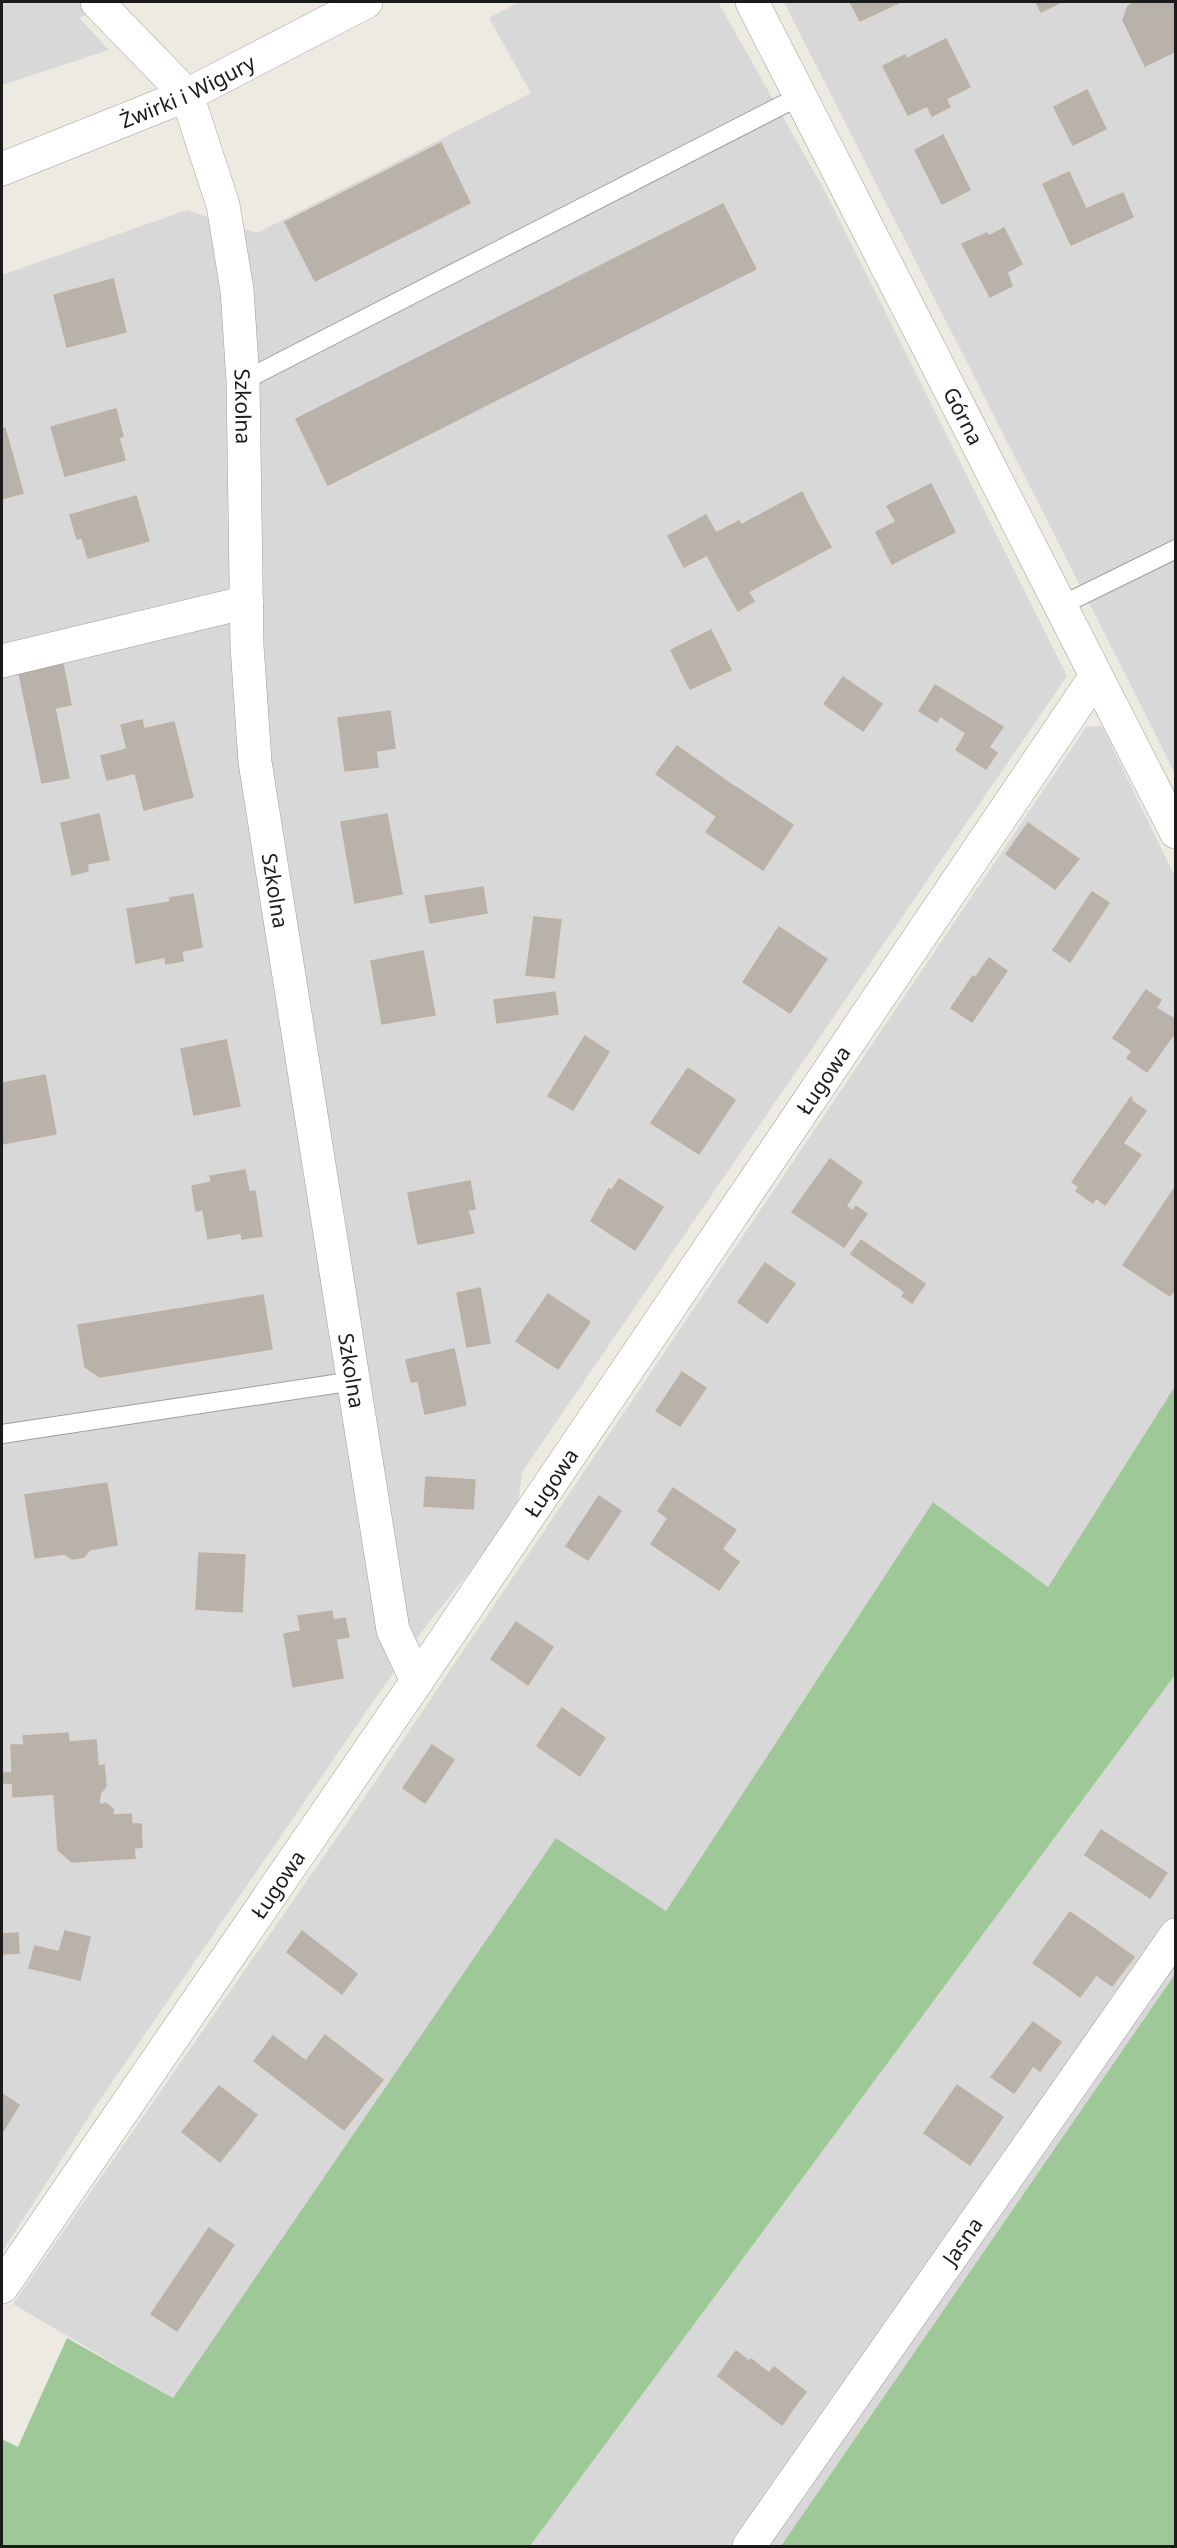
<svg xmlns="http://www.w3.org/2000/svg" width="1177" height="2548" font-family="'Noto Sans',sans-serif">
	<rect width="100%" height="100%" fill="#eceae1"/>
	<!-- residential -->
	<g fill="#d9d8d8">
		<path d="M2 2H114L79 18 109 50 2 85Z"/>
		<path d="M519 2H718L826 193 1067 676 522 1472 517 1513 429 1622 379 1693 97 2104 2 2252V275L187 210 257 233 531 93 489 18Z"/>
		<path d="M784 2H1175V774L1156 735Z"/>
		<path d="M1102 726 1175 877V1386L1048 1587 933 1502 666 1911 556 1839 173 2398 13 2304 356 1810 1086 727Z"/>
		<path d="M1175 1675V1974L781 2546H530Z"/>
	</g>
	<!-- forest -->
	<g fill="#9fc898">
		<path d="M1175 1386V1675L530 2546H2V2439L18 2447 67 2338 173 2398 556 1838 666 1911 933 1502 1048 1587Z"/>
		<path d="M1175 1974V2546H781Z"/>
	</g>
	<!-- building -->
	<g fill="#b8b2ab" stroke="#bcb2a4" stroke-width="1.5">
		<path d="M850 2H900L860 21Z"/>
		<path d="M1036 2H1061L1041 12Z"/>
		<path d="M1136 2H1176V51L1145 66 1123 20 1128 6Z"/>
		<path d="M946 39 970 87 946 99 950 107 932 116 927 106 908 115 883 66 905 55 906 59Z"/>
		<path d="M1087 90 1106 129 1073 145 1054 107Z"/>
		<path d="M943 135 970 190 942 204 915 150Z"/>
		<path d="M441 143 470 203 315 281 285 222Z"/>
		<path d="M1069 172 1086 209 1123 193 1133 217 1071 245 1043 184Z"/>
		<path d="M723 204 756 269 328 485 296 419Z"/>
		<path d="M1004 228 1022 264 1007 272 1012 286 990 297 962 244 987 233 989 236Z"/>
		<path d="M113 279 126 332 67 347 54 295Z"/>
		<path d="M116 409 123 436 119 438 125 460 65 476 51 427Z"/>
		<path d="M5 428 23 493 2 499V429Z"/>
		<path d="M931 484 955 532 892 564 876 532 896 522 887 506Z"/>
		<path d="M802 492 816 520 717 574 707 555 684 567 668 536 706 515 716 533 739 521 741 525Z"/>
		<path d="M136 496 149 541 88 558 82 538 77 539 70 515Z"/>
		<path d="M816 520 831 547 748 592 754 601 738 611 717 574Z"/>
		<path d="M711 630 731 670 690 689 671 650Z"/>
		<path d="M63 664 71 705 55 708 69 778 42 783 19 673Z"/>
		<path d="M843 677 882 704 863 731 824 704Z"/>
		<path d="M935 685 1003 727 989 747 997 753 986 769 956 750 966 733 940 716 937 722 919 711Z"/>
		<path d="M390 711 395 748 376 751 378 767 345 771 338 718Z"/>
		<path d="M142 720 144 729 174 722 193 797 144 810 135 773 107 780 101 756 127 749 121 725Z"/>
		<path d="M677 746 735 787 716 816 656 774Z"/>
		<path d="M736 787 793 825 763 870 706 832Z"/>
		<path d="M99 814 109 860 87 864 88 871 72 875 61 823Z"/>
		<path d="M387 814 402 894 355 903 341 822Z"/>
		<path d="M1028 823 1079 859 1055 889 1006 854Z"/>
		<path d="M483 887 487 913 430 923 425 896Z"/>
		<path d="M1092 892 1109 903 1070 962 1053 950Z"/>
		<path d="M193 894 202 947 182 951 183 961 166 964 165 957 136 963 127 909 170 902V898Z"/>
		<path d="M534 917 561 920 554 978 526 975Z"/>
		<path d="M779 927 827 959 790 1013 743 982Z"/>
		<path d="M423 951 435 1015 382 1024 371 961Z"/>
		<path d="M989 958 1007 971 972 1022 951 1008 973 976 975 978Z"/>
		<path d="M1146 990 1161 1000 1156 1008 1176 1020V1031L1147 1072 1127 1058 1132 1051 1113 1038Z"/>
		<path d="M555 992 558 1014 497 1023 494 1000Z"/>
		<path d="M585 1036 609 1052 573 1110 548 1096Z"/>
		<path d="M226 1040 240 1106 194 1115 181 1049Z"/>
		<path d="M688 1068 735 1100 699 1154 651 1123Z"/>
		<path d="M45 1075 56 1134 2 1144V1083Z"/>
		<path d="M1131 1097 1132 1101 1146 1111 1123 1143 1141 1155 1105 1205 1096 1198 1093 1203 1076 1191 1079 1187 1072 1182Z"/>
		<path d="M830 1159 862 1182 846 1206 853 1211 856 1206 867 1214 844 1247 792 1212Z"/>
		<path d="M245 1170 249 1192 255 1191 262 1236 242 1239 241 1233 208 1239 203 1210 196 1211 192 1186 211 1182 210 1176Z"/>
		<path d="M619 1179 663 1207 635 1250 591 1221 609 1189 612 1190Z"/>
		<path d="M470 1181 475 1209 468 1210 474 1233 418 1244 408 1193Z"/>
		<path d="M1176 1186V1288L1170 1296 1123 1265Z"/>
		<path d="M861 1240 925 1284 912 1303 902 1296 905 1292 851 1254Z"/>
		<path d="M765 1263 795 1284 767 1323 738 1302Z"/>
		<path d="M480 1288 490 1343 467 1347 457 1293Z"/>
		<path d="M548 1294 590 1322 558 1369 516 1341Z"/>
		<path d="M263 1295 272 1349 100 1377 85 1367 78 1325Z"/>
		<path d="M454 1349 466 1405 425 1414 418 1381 411 1382 406 1360Z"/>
		<path d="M682 1372 706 1388 680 1426 656 1411Z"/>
		<path d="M426 1477 475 1480 473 1509 424 1506Z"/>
		<path d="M107 1483 117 1545 89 1550 84 1557 72 1559 65 1554 35 1558 25 1495Z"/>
		<path d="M673 1488 736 1530 722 1549 739 1562 719 1590 651 1544 668 1518 658 1511Z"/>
		<path d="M599 1496 621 1511 588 1560 566 1546Z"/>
		<path d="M199 1553 245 1555 242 1612 196 1609Z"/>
		<path d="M332 1611 333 1620 345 1618 349 1637 336 1639 343 1678 293 1687 284 1634 301 1631 298 1616Z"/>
		<path d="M516 1622 553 1647 528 1685 491 1659Z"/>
		<path d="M562 1708 605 1738 580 1776 537 1746Z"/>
		<path d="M68 1733 69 1742 96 1740 98 1766 104 1765 106 1786 100 1794 99 1805 106 1803 113 1809V1815L131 1814 132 1824H141L142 1847 134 1848 135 1858 72 1862 58 1850 54 1794 13 1797 11 1745H24L23 1736Z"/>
		<path d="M432 1745 454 1760 425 1803 403 1788Z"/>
		<path d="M2 1773H12L13 1783H2Z"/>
		<path d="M1101 1830 1167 1873 1150 1898 1085 1855Z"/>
		<path d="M1070 1912 1096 1930 1059 1981 1033 1963Z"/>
		<path d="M1096 1930 1134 1957 1112 1986 1096 1975 1080 1997 1059 1981Z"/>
		<path d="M65 1931 90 1937 80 1980 29 1968 35 1946 59 1952Z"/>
		<path d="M302 1931 357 1974 342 1994 287 1952Z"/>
		<path d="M18 1933 19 1953 2 1954V1934Z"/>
		<path d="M1033 2022 1061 2042 1040 2071 1033 2066 1014 2093 991 2077Z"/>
		<path d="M325 2035 383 2080 344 2130 254 2061 273 2036 306 2061Z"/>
		<path d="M957 2085 1003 2117 970 2165 924 2133Z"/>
		<path d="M219 2086 257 2115 220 2162 182 2132Z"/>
		<path d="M2 2094 19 2105 2 2133Z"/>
		<path d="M209 2228 234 2245 177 2331 151 2314Z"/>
		<path d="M736 2351 749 2361 751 2359 769 2373 774 2367 806 2392 796 2405 745 2367 731 2386 718 2376Z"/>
		<path d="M745 2367 796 2405 782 2425 731 2386Z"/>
	</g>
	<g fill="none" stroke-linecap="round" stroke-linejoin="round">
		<!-- lane casing -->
		<g stroke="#9f9f9f" stroke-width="20">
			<g id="lane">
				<path d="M243 381 800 96"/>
				<path d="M1060 606 1176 549"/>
				<path d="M2 1434 354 1381"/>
			</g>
		</g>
		<!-- street casing -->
		<g stroke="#9f9f9f" stroke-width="34">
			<g id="street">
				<path id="s1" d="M97 2 187 95 223 205 237 290 243 381 247 646 255 762 393 1630 417 1681"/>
				<path id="s2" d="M752 2 1176 832"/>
				<path id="s3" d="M2 169 187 95 366 2"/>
				<path d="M2 661 247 602"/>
				<path id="s4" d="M2 2287 417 1681 1096 676"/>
				<path id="s5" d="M749 2546 1176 1935"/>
			</g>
		</g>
		<!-- lane -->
		<use href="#lane" stroke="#fff" stroke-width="18"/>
		<!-- street -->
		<use href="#street" stroke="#fff" stroke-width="33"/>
	</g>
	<g text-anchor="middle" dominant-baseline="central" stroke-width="6" stroke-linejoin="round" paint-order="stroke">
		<!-- street labels -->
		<g font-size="21" fill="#1b1b1b" stroke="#fff">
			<text stroke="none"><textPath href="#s3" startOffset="201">Żwirki i Wigury</textPath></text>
			<text stroke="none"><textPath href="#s1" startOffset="448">Szkolna</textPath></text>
			<text stroke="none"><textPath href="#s2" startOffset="465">Górna</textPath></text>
			<text stroke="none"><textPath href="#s1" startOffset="934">Szkolna</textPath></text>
			<text stroke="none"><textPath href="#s4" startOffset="1460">Ługowa</textPath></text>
			<text stroke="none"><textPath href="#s1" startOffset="1420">Szkolna</textPath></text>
			<text stroke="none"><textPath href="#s4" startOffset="974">Ługowa</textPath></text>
			<text stroke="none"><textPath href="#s4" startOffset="488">Ługowa</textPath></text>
			<text stroke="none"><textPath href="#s5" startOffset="372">Jasna</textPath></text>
		</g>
	</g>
	<!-- border -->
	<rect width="1177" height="2548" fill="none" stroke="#1b1b1b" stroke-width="6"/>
</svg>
